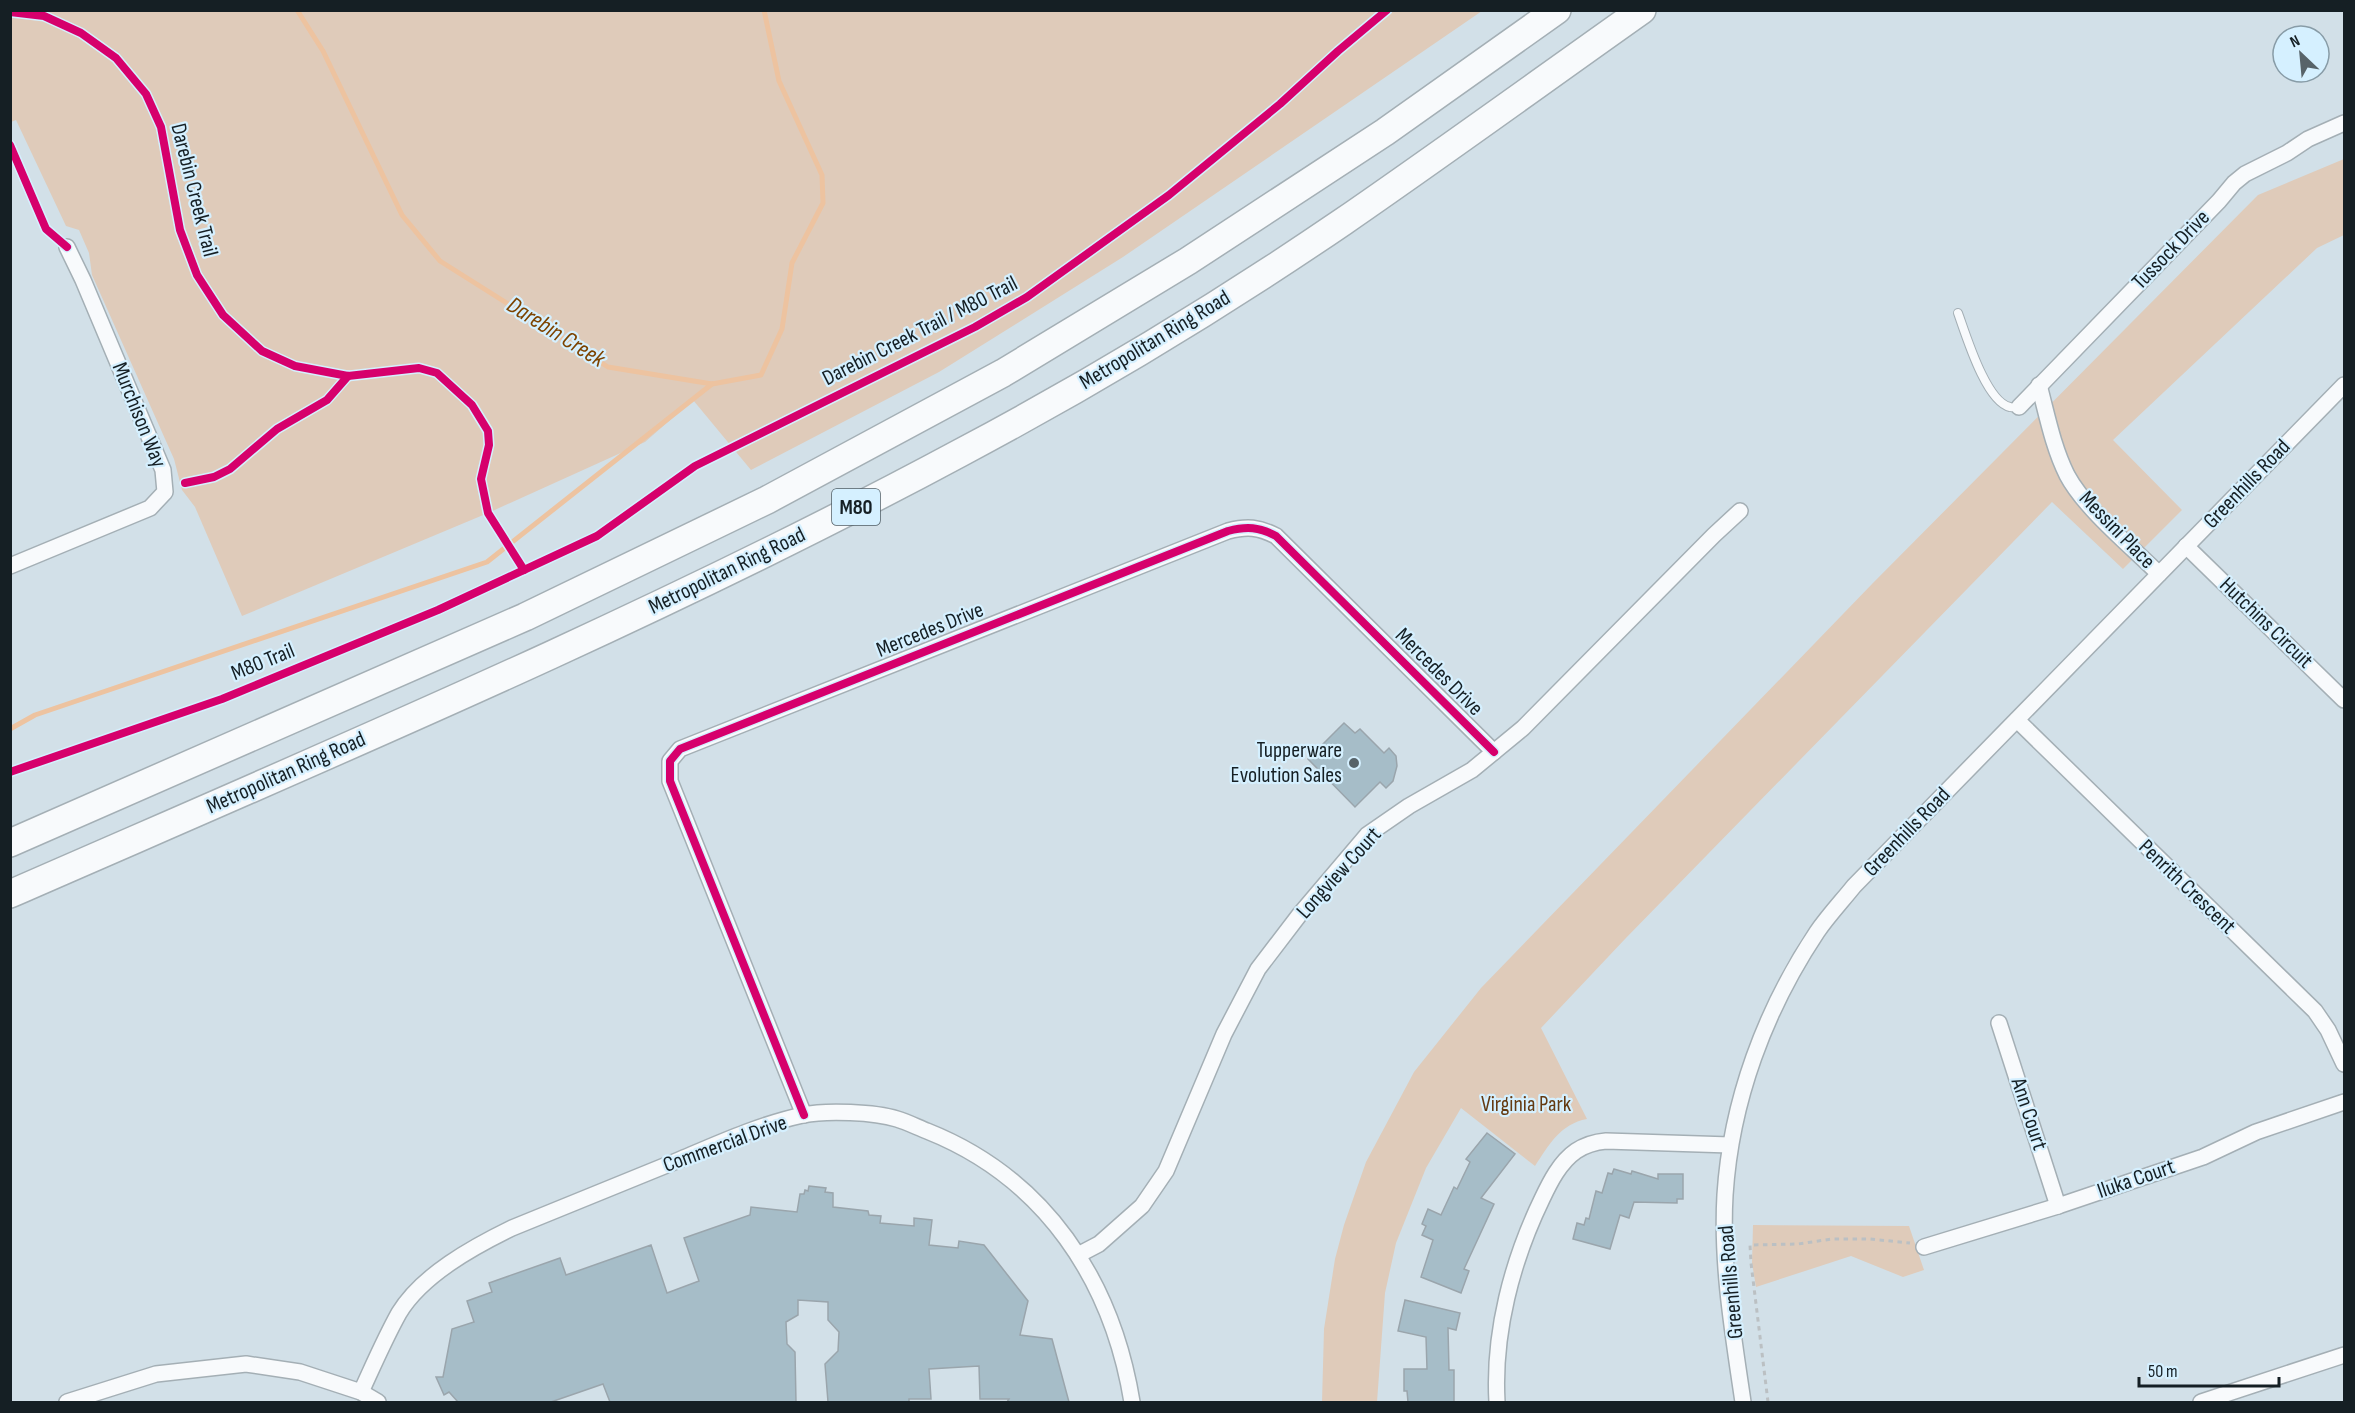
<svg xmlns="http://www.w3.org/2000/svg" width="2355" height="1413" font-family="'Sofia Sans Condensed',sans-serif">
	<rect width="100%" height="100%" fill="#d2e0e8"/>
	<!-- green -->
	<g fill="#dfcbba">
		<path d="M10 11 11 10 1482 11 1123 257 939 372 751 470 693 400 645 442 488 513 242 616 195 507 182 490 174 459 92 275 89 253 79 230 66 226 16 120 11 122Z"/>
		<path d="M2344 159V235L2317 248 2113 440 2182 510 2123 569 2052 502 1625 939 1541 1028 1587 1119C1560 1124 1549 1145 1535 1166L1461 1108 1426 1168 1396 1243 1385 1293 1377 1402H1322L1324 1329 1335 1259 1344 1225 1366 1162 1414 1072 1481 988 1872 584 2258 195Z"/>
		<path d="M1753 1225 1909 1226 1924 1270 1903 1277 1851 1256 1756 1287 1752 1263Z"/>
	</g>
	<g fill="none" stroke-linecap="round" stroke-linejoin="round">
		<!-- stream -->
		<g stroke="#edc3a0" stroke-width="5">
			<path d="M297 10 323 51 402 215 440 261 608 367 712 384 761 375 782 329 792 263 823 203 822 175 779 81 764 10"/>
			<path d="M10 729 35 715 487 562 712 384"/>
		</g>
	</g>
	<!-- building -->
	<g fill="#a6bdc8" stroke="#9aa5ac" stroke-width="1.5">
		<path d="M1344 723 1355 733 1360 729 1384 753 1389 748 1396 756 1397 766 1393 781 1386 788 1380 782 1355 807 1308 759Z"/>
		<path d="M1487 1133 1515 1154 1481 1198 1494 1204 1464 1269 1469 1271 1461 1293 1421 1277 1433 1240 1422 1235 1426 1226 1422 1224 1428 1209 1441 1215 1454 1187 1457 1189 1470 1162 1466 1159Z"/>
		<path d="M1614 1169 1631 1174 1632 1171 1658 1179V1174H1683V1199H1677V1203L1634 1202 1629 1218 1620 1215 1610 1249 1573 1239 1577 1223 1584 1225 1586 1218 1589 1219 1596 1191 1602 1193 1608 1173 1612 1174Z"/>
		<path d="M809 1186 826 1188 825 1192 833 1193V1207L868 1211 869 1215 881 1216 880 1223 914 1226V1218L932 1220 929 1245 958 1248 959 1241 984 1245 1028 1301 1020 1335 1052 1339 1069 1402H1007L1009 1399H980L979 1366 929 1369 931 1399H909V1402H828L825 1364 838 1351 839 1332 828 1320V1302L798 1300V1315L786 1322 787 1344 795 1352 796 1402H610L603 1384 551 1402H458L449 1392 444 1395 436 1377H443L452 1329 474 1322 467 1301 492 1292 489 1283 560 1258 566 1275 651 1245 667 1293 699 1281 684 1238 750 1215 751 1207 797 1212 800 1194H804L805 1190 808 1191Z"/>
		<path d="M1405 1300 1460 1313 1456 1330 1448 1328 1449 1370H1454V1402H1408L1407 1391H1404V1369H1427L1426 1337 1398 1331Z"/>
	</g>
	<g fill="none" stroke-linecap="round" stroke-linejoin="round">
		<!-- service casing -->
		<g stroke="#a4afb5" stroke-width="10">
			<path id="service" d="M1958 313C1966 335 1986 402 2010 407 2011 408 2018 407 2019 407"/>
		</g>
		<!-- minor casing -->
		<g stroke="#a4afb5" stroke-width="18">
			<g id="minor">
				<path d="M2039 385C2047 415 2053 447 2067 475 2085 509 2131 546 2159 574"/>
				<path d="M2019 407 2219 201 2234 183 2245 174 2287 153 2308 139 2344 123"/>
				<path d="M2186 546 2344 700"/>
				<path d="M10 566 150 508 165 492 163 470 83 280 67 247"/>
				<path d="M2017 720 2315 1011 2328 1030 2344 1064"/>
				<path d="M1999 1023 2058 1206"/>
				<path d="M804 1115 670 781V761L680 749 1228 531C1247 526 1259 527 1276 536L1494 752"/>
				<path d="M1924 1247 2058 1206 2203 1157 2256 1132 2344 1102"/>
				<path d="M1078 1255 1099 1244 1142 1206 1166 1171 1224 1034 1258 969 1300 914 1367 835 1409 806 1472 770 1523 728 1714 535 1740 511"/>
				<path d="M361 1392C373 1366 385 1338 399 1313 422 1275 473 1247 512 1228 568 1205 624 1182 679 1160 719 1143 761 1124 803 1115 826 1110 875 1112 897 1119 907 1122 917 1127 927 1131 1045 1178 1112 1280 1132 1402"/>
				<path d="M67 1402 156 1374 246 1364 300 1372 361 1392 378 1402"/>
				<path d="M1497 1402C1493 1333 1512 1261 1542 1199 1550 1182 1560 1162 1576 1151 1585 1145 1595 1142 1606 1141L1730 1145"/>
				<path d="M1743 1402C1733 1334 1721 1264 1725 1195 1731 1101 1765 1010 1817 932 1828 916 1842 901 1854 886L2344 385"/>
				<path d="M2201 1402 2344 1355"/>
			</g>
		</g>
		<!-- motorway casing -->
		<g stroke="#a4afb5" stroke-width="30">
			<g id="motorway">
				<path d="M10 843 525 617 767 500 1003 373 1188 261 1385 132 1557 10"/>
				<path d="M10 894C330 754 653 618 960 453 1092 383 1221 305 1344 221 1444 152 1543 80 1642 10"/>
			</g>
		</g>
		<!-- path -->
		<path stroke="#bbc0c3" stroke-width="3" stroke-dasharray="4.5 4.5" stroke-linecap="butt" d="M1768 1402 1751 1263 1750 1245 1798 1244 1832 1239H1870L1910 1243"/>
		<!-- service -->
		<use href="#service" stroke="#f8fafc" stroke-width="8"/>
		<!-- minor -->
		<use href="#minor" stroke="#f8fafc" stroke-width="15"/>
		<!-- motorway -->
		<use href="#motorway" stroke="#f8fafc" stroke-width="27"/>
		<!-- cycleway casing -->
		<g stroke="#d5f0ff" stroke-width="11">
			<g id="cycleway">
				<path d="M10 12 44 16 81 33 116 58 146 94 161 127 180 230 197 275 223 315 262 351 295 366 348 376 419 368 437 373 472 405 488 431 489 445 481 479 488 513 524 570"/>
				<path d="M10 145 46 229 67 247"/>
				<path d="M185 483 214 477 230 469 277 429 327 400 348 376"/>
				<path d="M10 772 222 699 438 610 597 536 695 466 975 327 1027 297 1169 195 1280 104 1338 51 1387 10"/>
				<path d="M804 1115 670 781V761L680 749 1228 531C1247 526 1259 527 1276 536L1494 752"/>
			</g>
		</g>
		<!-- cycleway -->
		<use href="#cycleway" stroke="#d6006c" stroke-width="8"/>
	</g>
	<!-- markers -->
	<circle fill="#576369" stroke="#d5f0ff" stroke-width="2" cx="1354" cy="763" r="6"/>
	<g text-anchor="middle" dominant-baseline="central" stroke-width="4.5" stroke-linejoin="round" paint-order="stroke">
		<!-- shield labels -->
		<rect fill="#d5f0ff" stroke="#4f5e66" stroke-width="1.5" x="832" y="489" width="48" height="36" rx="4.5"/>
		<g font-size="21" font-weight="bold" fill="#151f24">
			<text x="856" y="507">M80</text>
		</g>
		<!-- street labels -->
		<g font-size="22" fill="#151f24" stroke="#d5f0ff">
			<text transform="translate(194 190) rotate(76)">Darebin Creek Trail</text>
			<text transform="translate(2171 250) rotate(-46)">Tussock Drive</text>
			<text transform="translate(920 331) rotate(-27)">Darebin Creek Trail / M80 Trail</text>
			<text transform="translate(1155 340) rotate(-31)">Metropolitan Ring Road</text>
			<text transform="translate(139 415) rotate(68)">Murchison Way</text>
			<text transform="translate(2247 484) rotate(-46)">Greenhills Road</text>
			<text transform="translate(2117 530) rotate(46)">Messini Place</text>
			<text transform="translate(727 571) rotate(-26)">Metropolitan Ring Road</text>
			<text transform="translate(2266 623) rotate(44)">Hutchins Circuit</text>
			<text transform="translate(930 630) rotate(-22)">Mercedes Drive</text>
			<text transform="translate(263 662) rotate(-22)">M80 Trail</text>
			<text transform="translate(1439 672) rotate(45)">Mercedes Drive</text>
			<text transform="translate(286 773) rotate(-24)">Metropolitan Ring Road</text>
			<text transform="translate(1907 832) rotate(-46)">Greenhills Road</text>
			<text transform="translate(1339 873) rotate(-48)">Longview Court</text>
			<text transform="translate(2187 887) rotate(44)">Penrith Crescent</text>
			<text transform="translate(2029 1114) rotate(72)">Ann Court</text>
			<text transform="translate(725 1144) rotate(-20)">Commercial Drive</text>
			<text transform="translate(2136 1179) rotate(-19)">Iluka Court</text>
			<text transform="translate(1731 1282) rotate(-95)">Greenhills Road</text>
		</g>
		<!-- poi labels -->
		<g font-size="22" fill="#151f24" stroke="#d5f0ff" text-anchor="end">
			<text x="1342" y="750">Tupperware<tspan x="1342" dy="25">Evolution Sales</tspan></text>
		</g>
		<!-- park labels -->
		<g font-size="22" fill="#643a12" stroke="#d5f0ff">
			<text x="1526" y="1104">Virginia Park</text>
		</g>
		<!-- water labels -->
		<g font-size="24" font-style="italic" fill="#7d4300" stroke="#d5f0ff">
			<text transform="translate(556 332) rotate(32)">Darebin Creek</text>
		</g>
	</g>
	<!-- border -->
	<rect width="2355" height="1413" fill="none" stroke="#151f24" stroke-width="24"/>
	<!-- north arrow -->
	<g transform="translate(2301 54) rotate(334)"><circle r="28" fill="#d5f0ff" stroke="#889ca7" stroke-width="1.5"/>
	<path d="M0-4.5L10 22L0 15L-10 22Z" fill="#576369"/>
	<text y="-9" font-size="16" font-weight="bold" text-anchor="middle" fill="#151f24">N</text>
	</g>
	<!-- scale -->
	<path d="M2139 1377v9h140v-9" fill="none" stroke="#151f24" stroke-width="3"/>
	<text x="2148" y="1377" font-size="18" fill="#151f24" stroke="#d5f0ff" stroke-width="4.5" paint-order="stroke">50 m</text>
</svg>
